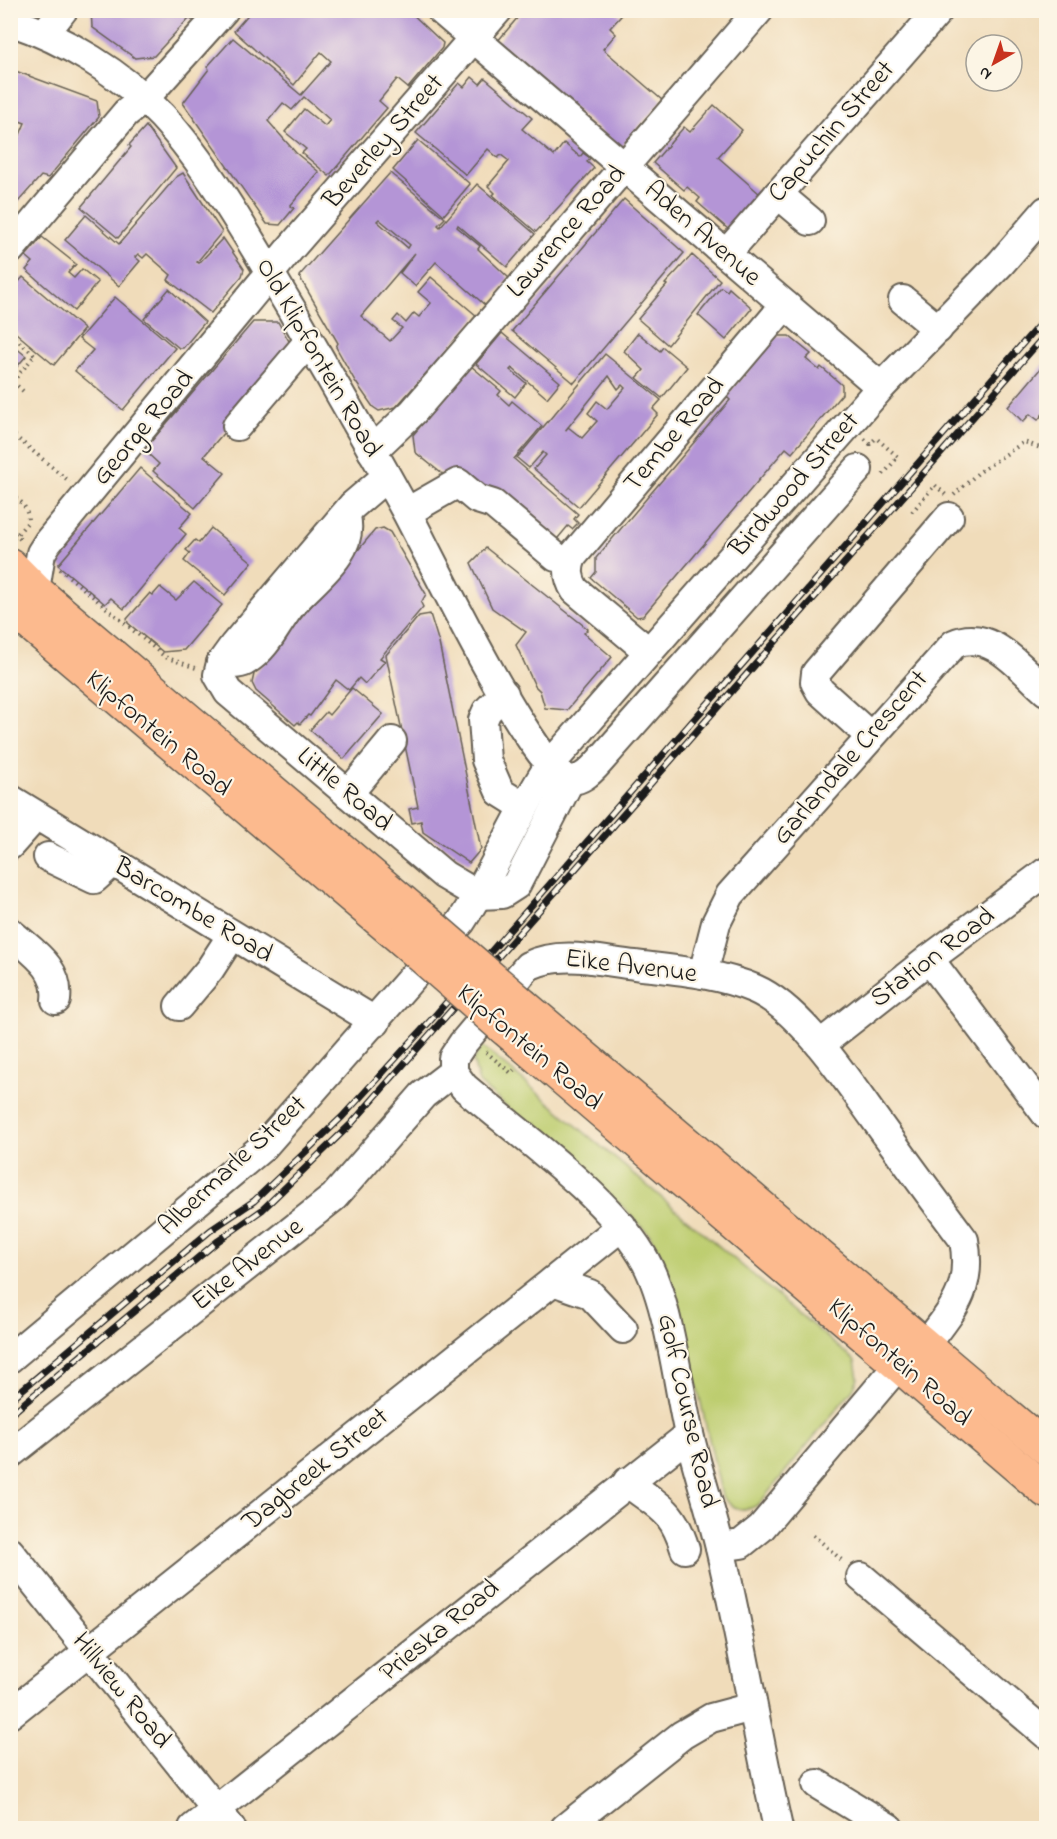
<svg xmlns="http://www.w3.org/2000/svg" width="1057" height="1839" font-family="'Indie Flower',sans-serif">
	<rect width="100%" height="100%" fill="#fcf5e5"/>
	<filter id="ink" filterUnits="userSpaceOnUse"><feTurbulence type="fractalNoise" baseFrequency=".0167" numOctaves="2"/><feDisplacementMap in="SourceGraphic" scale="12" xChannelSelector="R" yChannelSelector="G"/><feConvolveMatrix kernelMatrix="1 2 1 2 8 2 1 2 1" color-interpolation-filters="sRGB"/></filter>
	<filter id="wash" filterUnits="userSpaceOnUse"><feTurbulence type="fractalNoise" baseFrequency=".008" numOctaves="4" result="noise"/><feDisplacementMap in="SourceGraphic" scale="24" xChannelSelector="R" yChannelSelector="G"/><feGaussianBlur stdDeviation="1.35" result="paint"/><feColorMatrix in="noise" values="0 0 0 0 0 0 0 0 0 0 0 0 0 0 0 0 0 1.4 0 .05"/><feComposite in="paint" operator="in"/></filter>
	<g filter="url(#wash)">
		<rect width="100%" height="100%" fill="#f0dcba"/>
		<!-- green -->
		<path fill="#bdcd70" stroke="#6c7446" stroke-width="1.5" d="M482 1046 855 1361 858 1378 853 1389 759 1504C745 1513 732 1510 722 1496L675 1289 662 1257 649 1234 623 1207 479 1083 473 1060Z"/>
		<g id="blocks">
			<!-- building -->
			<g fill="#b495d6" fill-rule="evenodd">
				<path d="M91 10H201L192 20 189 18 154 56 135 58 92 27Z"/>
				<path d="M252 10H408L443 43 442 48 408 88 397 79 379 101 387 108 329 176 302 153 306 149 285 132 304 109 325 126 330 120 304 97 292 110 283 103 268 121 296 153 319 172 290 206 294 208 280 225 267 224 183 103 209 69 207 67 233 38 301 95 331 61 321 52 294 85 234 31Z"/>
				<path d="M524 10H615L621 16 610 28 616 34 603 49 662 100 620 148 497 42Z"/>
				<path d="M10 69 97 101 99 117 48 178 41 176 10 211V158L25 123 14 119 10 129Z"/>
				<path d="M472 77 480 84 485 78 532 118 522 129 554 156 564 143 580 157 583 153 590 158 587 162 594 168 536 232 493 195 495 193 488 186 509 161 501 155 498 158 488 149 466 175 416 133 459 83 464 87Z"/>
				<path d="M714 105 742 130 718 157 760 194 728 229 697 202 700 198 687 187 684 190 653 163 684 127 690 132Z"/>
				<path d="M146 126 176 168 118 238 81 207 131 147 129 145Z"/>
				<path d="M418 140 470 184 444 215 393 170Z"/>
				<path d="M183 173 222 232 197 262 199 263 223 238 244 269 242 276 211 313 168 280 171 275 147 254 143 258 138 254 135 257 140 261 119 286 65 240 86 215 119 244 176 177Z"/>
				<path d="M390 173 445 218 438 225 440 227 477 184 535 234 507 267 458 225 457 227 480 246 478 249 509 278 486 306 436 262 415 286 400 273 415 253 361 316 390 341 402 328 393 321 398 315 406 323 414 313 419 317 431 303 418 292 431 277 477 316 396 407 379 411 373 407 355 381 336 347 338 343 299 276ZM379 219 410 245 408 248 377 221Z"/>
				<path d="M624 199 684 253 574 383 512 331Z"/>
				<path d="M42 237 76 264 68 273 74 278 82 269 98 282 74 311 26 270 33 262 26 256Z"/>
				<path d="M692 255 720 280 668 345 638 319 667 285 665 284Z"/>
				<path d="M23 277 84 329 54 365 10 328V292Z"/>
				<path d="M721 287 727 291 729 288 752 308 726 340 698 315Z"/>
				<path d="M169 289 205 322 183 348H179L144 319Z"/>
				<path d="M115 297 175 348 123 410 75 371 93 350 79 339Z"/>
				<path d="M253 322H278L294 350 204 456 225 473 195 508 153 471 159 464 144 450Z"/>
				<path d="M502 333 560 382 547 398 512 368 510 370 526 383 515 397 476 364Z"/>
				<path d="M638 333 660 351 663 347 687 367 662 398 637 378 644 370 624 351Z"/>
				<path d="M777 336H789L811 354 806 359 819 370 821 367 842 385V394L792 453 786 448 643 616 637 617 591 578 596 572V558L730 400 726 396Z"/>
				<path d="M10 343 26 356 10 375Z"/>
				<path d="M605 354 661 400 653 409 658 414 579 507 534 469 546 455 543 452 529 468 517 458ZM609 376 618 389 622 385 625 388 607 409 597 401 588 413 597 421 582 438 568 427 565 431Z"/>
				<path d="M1046 362V410L1038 420 1030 414 1023 422 1008 407Z"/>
				<path d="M471 366 501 391 498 395 509 405 512 401 542 426 514 459 578 514 574 519 578 523 572 529 568 526 553 544 446 477 415 452 413 435Z"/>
				<path d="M140 468 192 513 179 528 186 534 124 609 111 598 105 604 58 565Z"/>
				<path d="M211 528 252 562 225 595 184 561 190 553 186 550 195 540 199 543Z"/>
				<path d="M383 528 390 532 426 594 421 603 423 607 380 658 385 661 365 684 359 678 349 690 336 680 310 716 308 715 300 724 298 722 295 725 256 691 252 683 254 674 375 530Z"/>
				<path d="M486 548 588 629 584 633 612 657 567 710 545 708 540 691 535 686 516 645 526 632 492 608 471 563Z"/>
				<path d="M194 582 222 605 184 650 163 652 128 623 127 619 150 593 153 595 160 587 176 600Z"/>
				<path d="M430 614 439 643 481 849 469 863 423 832 421 821 412 823 409 809 418 807 386 655 419 616Z"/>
				<path d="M352 688 383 714 344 759 310 730 326 712 329 715Z"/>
			</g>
		</g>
	</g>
	<g filter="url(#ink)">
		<use href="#blocks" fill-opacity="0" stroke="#665f53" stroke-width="1.5"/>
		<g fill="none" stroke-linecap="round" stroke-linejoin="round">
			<!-- minor casing -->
			<g stroke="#665f53" stroke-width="32">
				<g id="minor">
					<path d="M441 10 881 387"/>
					<path d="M10 21C66 40 121 73 162 116 210 168 256 250 293 312 331 379 370 445 407 513 432 560 528 760 566 778 579 784 591 771 599 762L858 469"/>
					<path d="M45 33 63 10"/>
					<path d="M778 194 810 221"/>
					<path d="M10 250 126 113 144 99 224 10"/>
					<path d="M726 254 939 10"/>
					<path d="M903 300 938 329"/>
					<path d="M237 426 309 341"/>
					<path d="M372 451 413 412 759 10"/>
					<path d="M386 477 352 506 234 645 221 663 218 675 228 692 444 875 478 895"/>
					<path d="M416 507 458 483 477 499 493 504 556 557"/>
					<path d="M35 590 41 553 48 542 289 250 498 10"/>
					<path d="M649 652 575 590C568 579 567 569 572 557L785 305"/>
					<path d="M221 663C230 663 239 666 247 660 268 647 278 621 293 603 314 579 355 553 346 517"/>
					<path d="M504 694 487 711 483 720 486 760 500 792 524 807"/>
					<path d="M870 736 820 691 815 682 816 673 949 517"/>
					<path d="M348 794 392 741"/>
					<path d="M10 799 376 1022"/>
					<path d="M10 845 36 816"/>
					<path d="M48 857 94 879 113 862"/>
					<path d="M478 895 502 894 516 885 570 780"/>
					<path d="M10 932C32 952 60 967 56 1000"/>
					<path d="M929 959 1046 1114"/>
					<path d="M703 974 716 923 730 895 954 644C990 627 1021 669 1046 691"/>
					<path d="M179 1006 210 969 232 935"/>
					<path d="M821 1044 929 959 1046 872"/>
					<path d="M453 1072 464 1087C520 1135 604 1193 642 1255 669 1298 677 1383 689 1434 698 1472 711 1510 720 1548 742 1641 757 1735 778 1828"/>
					<path d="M453 1072V1058L463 1043 528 966C561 950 599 961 635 965 675 970 718 973 755 989 801 1009 846 1079 875 1119 904 1159 934 1200 964 1240 973 1289 953 1309 926 1345"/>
					<path d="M553 1281 590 1294 623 1329"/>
					<path d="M10 1358 264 1146 461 922C494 872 516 816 549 766L881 387 1001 263 1046 211"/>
					<path d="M10 1454 334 1197 423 1095 453 1072"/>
					<path d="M627 1482C658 1507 672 1507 685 1549"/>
					<path d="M720 1547 741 1544 761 1528 900 1363"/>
					<path d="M10 1552 231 1828"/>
					<path d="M861 1577 1046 1734"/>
					<path d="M10 1714 622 1226"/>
					<path d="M817 1784 889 1828"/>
					<path d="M193 1828 689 1435"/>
					<path d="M565 1828 682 1735 711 1718 752 1707"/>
				</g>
			</g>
			<!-- major casing -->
			<g stroke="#665f53" stroke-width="36">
				<g id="major">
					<path d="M10 565 35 590 422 918"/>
					<path d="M10 607 403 940"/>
					<path d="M524 1006 1046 1448"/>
					<path d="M504 1028 1046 1491"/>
				</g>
			</g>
			<!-- path -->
			<g stroke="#665f53" stroke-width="4" stroke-dasharray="1.5 4.5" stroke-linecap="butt">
				<path d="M10 334 35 355 10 385"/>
				<path d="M13 382 24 392"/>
				<path d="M10 432 70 482"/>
				<path d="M865 439 870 444 876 438 898 457 881 477"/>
				<path d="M954 495 978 473 1024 442 1046 450"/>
				<path d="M912 512 935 485 946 495"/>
				<path d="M10 530 21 540"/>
				<path d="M60 569 165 657 196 668"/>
				<path d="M486 1052 511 1073 514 1070"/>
				<path d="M813 1535 844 1562"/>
			</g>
			<!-- minor -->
			<use href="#minor" stroke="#fff" stroke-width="28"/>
			<!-- major -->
			<use href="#major" stroke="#fcba8e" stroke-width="33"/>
			<!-- rail casing -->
			<g stroke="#1c1c1c" stroke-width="7">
				<g id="rail">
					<path d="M10 1400 211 1230 254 1201 342 1117 431 1020 1046 317"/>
					<path d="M10 1415 218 1241 262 1210 352 1123 1046 334"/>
				</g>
			</g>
			<!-- rail -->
			<use href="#rail" stroke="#fcf5e5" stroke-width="4.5" stroke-dasharray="14" stroke-linecap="butt"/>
			<!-- major-bridge casing -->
			<g stroke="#665f53" stroke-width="36" stroke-linecap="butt">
				<g id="major-bridge">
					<path d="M422 918 524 1006"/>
					<path d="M403 940 504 1028"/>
				</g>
			</g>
			<!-- path-bridge -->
			<path stroke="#665f53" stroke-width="4" stroke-dasharray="1.5 4.5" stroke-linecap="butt" d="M10 496C23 500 28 509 28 522L10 542"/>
			<!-- major-bridge -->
			<use href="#major-bridge" stroke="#fcba8e" stroke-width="33"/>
		</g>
	</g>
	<g text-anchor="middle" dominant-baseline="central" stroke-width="4.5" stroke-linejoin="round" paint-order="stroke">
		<!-- street labels -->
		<g font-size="27" fill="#1c1c1c" stroke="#fcf5e5">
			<text transform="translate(832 132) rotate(-49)">Capuchin Street</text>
			<text transform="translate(384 142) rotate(-49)">Beverley Street</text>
			<text transform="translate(567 232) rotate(-49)">Lawrence Road</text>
			<text transform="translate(702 234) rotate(41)">Aden Avenue</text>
			<text transform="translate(318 358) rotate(60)">Old Klipfontein Road</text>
			<text transform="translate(144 428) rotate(-50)">George Road</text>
			<text transform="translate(675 435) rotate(-50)">Tembe Road</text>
			<text transform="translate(795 485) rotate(-49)">Birdwood Street</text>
			<text transform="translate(158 734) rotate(40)">Klipfontein Road</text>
			<text transform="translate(851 758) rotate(-49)">Garlandale Crescent</text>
			<text transform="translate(344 790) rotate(40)">Little Road</text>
			<text transform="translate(193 911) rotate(31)">Barcombe Road</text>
			<text transform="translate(933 958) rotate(-37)">Station Road</text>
			<text transform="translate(631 967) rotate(7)">Eike Avenue</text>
			<text transform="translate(529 1048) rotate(40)">Klipfontein Road</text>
			<text transform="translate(233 1166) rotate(-43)">Albermarle Street</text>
			<text transform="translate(248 1265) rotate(-38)">Eike Avenue</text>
			<text transform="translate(899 1363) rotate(41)">Klipfontein Road</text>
			<text transform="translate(687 1411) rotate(77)">Golf Course Road</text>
			<text transform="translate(316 1470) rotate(-39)">Dagbreek Street</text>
			<text transform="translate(440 1631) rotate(-39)">Prieska Road</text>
			<text transform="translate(121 1691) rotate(51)">Hillview Road</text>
		</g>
	</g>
	<!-- margin -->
	<rect width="1057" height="1839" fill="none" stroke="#fcf5e5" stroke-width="36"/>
	<!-- north arrow -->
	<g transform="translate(994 63) rotate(220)"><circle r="28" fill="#fcf5e5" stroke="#a29e95" stroke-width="1.5"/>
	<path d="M0-4.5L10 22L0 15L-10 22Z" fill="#c8321e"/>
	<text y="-9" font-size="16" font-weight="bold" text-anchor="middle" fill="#1c1c1c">N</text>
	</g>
</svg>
